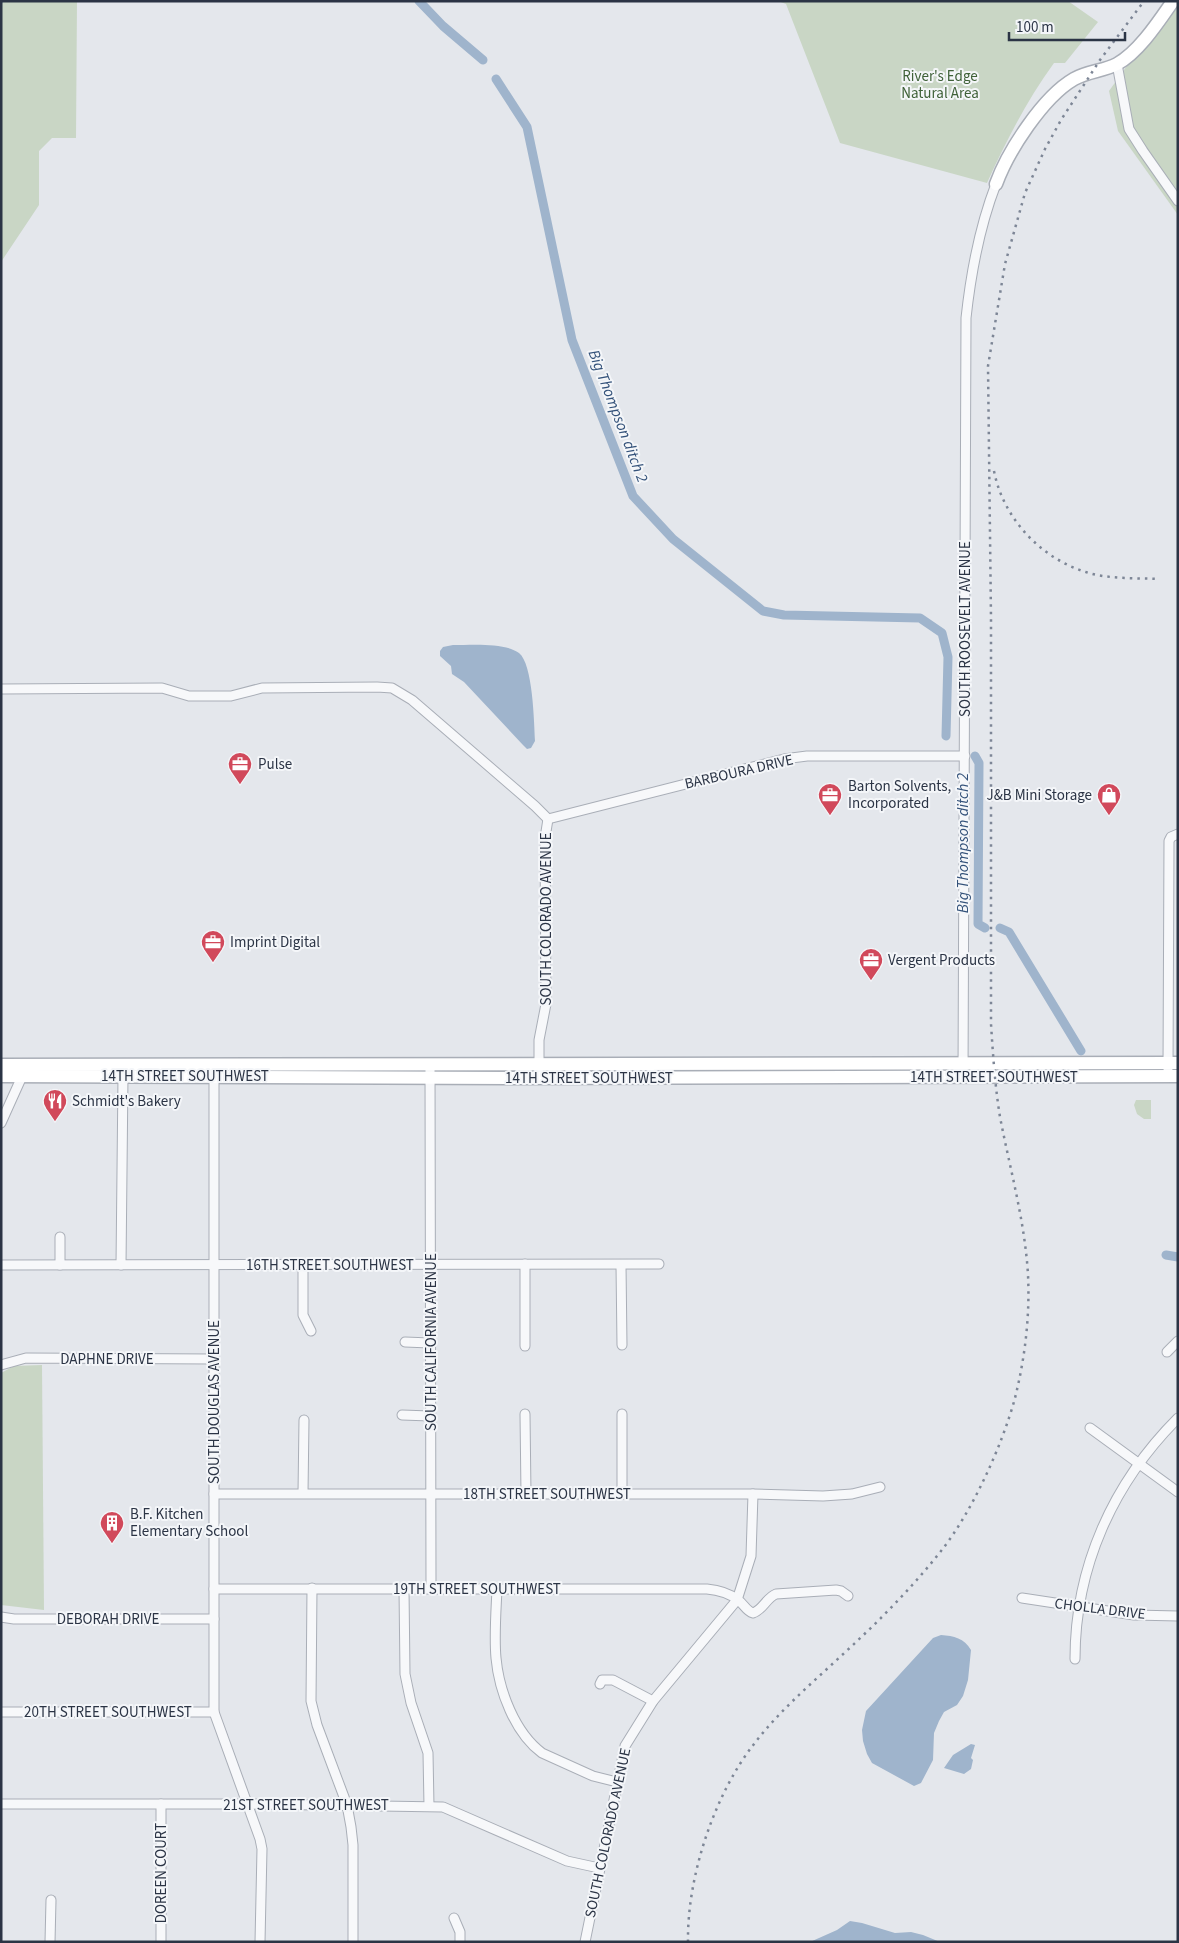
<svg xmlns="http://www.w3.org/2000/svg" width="1179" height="1943" font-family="'Source Sans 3',sans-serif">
	<rect width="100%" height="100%" fill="#e4e7ec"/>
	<!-- green -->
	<g fill="#c9d6c5">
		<path d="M1 1H77L76 138H52L39 151V205L1 262Z"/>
		<path d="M778 1H1068L1098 22 1065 63H1054C1027 100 1006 141 987 183L840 143 786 4Z"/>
		<path d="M1173 1H1178V215L1118 131 1109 91Z"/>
		<path d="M1136 1100H1151V1119H1144L1137 1114 1134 1105Z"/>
		<path d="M42 1365 44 1610 1 1605V1373L14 1366Z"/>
	</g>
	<!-- water -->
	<g fill="#9fb4cc">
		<path d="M453 645C471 645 504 642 519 653 533 664 534 722 535 741L531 748 527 749 523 745 464 682 452 674 451 666 440 656V651L443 647Z"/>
		<path d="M941 1635C954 1636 964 1638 971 1650L968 1680 963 1696 957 1705 944 1712 939 1721 934 1733 933 1760 921 1783 914 1786 872 1763 867 1754 863 1741 862 1730 866 1711 933 1638Z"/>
		<path d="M971 1744 975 1745 971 1758 973 1760 971 1769 964 1774 944 1768 953 1755Z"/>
		<path d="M850 1921 862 1923 895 1933 911 1932 923 1935 940 1942H810L837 1930Z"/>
	</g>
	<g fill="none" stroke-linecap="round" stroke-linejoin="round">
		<!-- stream -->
		<path stroke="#9fb4cc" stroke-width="2.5" d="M1 3 2 1"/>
		<!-- canal -->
		<g stroke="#9fb4cc" stroke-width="9">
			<path d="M419 1 443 26 483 60"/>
			<path d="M496 79 527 127 572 340 633 496 673 539 763 611 784 615 920 618 942 633 948 657 946 736"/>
			<path d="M975 756 979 763 978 924 985 928"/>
			<path d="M1000 928 1009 932 1081 1051"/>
			<path d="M1166 1255 1178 1257"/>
		</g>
		<!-- street casing -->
		<g stroke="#a9aeb7" stroke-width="11">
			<g id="street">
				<path d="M1117 64 1129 129 1143 151 1178 201"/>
				<path d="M1 689 162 688 189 696H231L262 688 377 687 392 688 412 700 535 806 548 819"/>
				<path d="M548 819 784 759 807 756H965"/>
				<path d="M430 1065 431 1589"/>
				<path d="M1168 1069 1169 841 1171 837 1178 834"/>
				<path d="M214 1073V1712L260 1839 262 1849 260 1942"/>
				<path d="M539 1078V1040L546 1004 545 838 548 819"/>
				<path d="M963 1078 966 318C971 272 979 228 996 184"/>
				<path d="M1 1123 24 1072"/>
				<path d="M60 1237V1265"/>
				<path d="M303 1264V1315L311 1331"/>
				<path d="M1 1265 659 1264"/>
				<path d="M121 1265 123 1076"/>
				<path d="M621 1265 622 1345"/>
				<path d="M405 1342 430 1343"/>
				<path d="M525 1346V1264"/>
				<path d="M1167 1352 1178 1341"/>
				<path d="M1 1365 26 1358 213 1359"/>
				<path d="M525 1414 526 1494"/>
				<path d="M622 1414V1494"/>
				<path d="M402 1415 430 1416"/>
				<path d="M1090 1428 1178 1492"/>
				<path d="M303 1493 304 1420"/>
				<path d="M214 1494H753L823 1496 852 1494 880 1487"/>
				<path d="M312 1588 311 1701 317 1725 347 1805 351 1827 353 1845V1942"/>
				<path d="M214 1589H707C718 1590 729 1593 738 1600 744 1604 746 1611 753 1613 763 1610 766 1598 776 1594L836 1590 841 1591 848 1596"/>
				<path d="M404 1589 405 1674 411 1703 428 1753 429 1806"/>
				<path d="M497 1589C496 1612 494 1636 496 1658 499 1691 515 1733 542 1753L593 1776 617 1782"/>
				<path d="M1022 1598 1134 1615 1178 1616"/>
				<path d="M1 1617 14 1619H214"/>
				<path d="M1075 1659C1075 1567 1113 1483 1178 1418"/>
				<path d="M600 1684 602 1680H613L653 1701"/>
				<path d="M1 1712H214"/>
				<path d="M1 1804H247L443 1807 567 1861 599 1868"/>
				<path d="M454 1918 460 1932V1942"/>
				<path d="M50 1942 51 1900"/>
				<path d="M161 1942V1804"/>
				<path d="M585 1942 625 1746 653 1701 737 1600 751 1556 753 1494"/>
			</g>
		</g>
		<!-- secondary casing -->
		<g stroke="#a9aeb7" stroke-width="15">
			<g id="secondary">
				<path d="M996 184C1008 151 1043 97 1074 79 1088 71 1104 71 1117 64 1139 52 1159 21 1173 1"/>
				<path d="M1 1065 1178 1063"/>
				<path d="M1 1076 511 1078 1178 1076"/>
			</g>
		</g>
		<!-- street -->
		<use href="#street" stroke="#f7f8fa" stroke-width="9"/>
		<!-- secondary -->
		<use href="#secondary" stroke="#fff" stroke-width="12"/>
		<!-- rail -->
		<g stroke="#7d8696" stroke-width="2.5" stroke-dasharray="2.5 5" stroke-linecap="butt">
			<path d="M994 471C1004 522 1046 564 1097 575 1118 579 1139 578 1159 579"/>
			<path d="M688 1942C687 1877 714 1795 754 1744 779 1711 811 1684 841 1656 877 1623 911 1589 941 1551 972 1512 1002 1446 1015 1398 1025 1358 1030 1316 1028 1275 1025 1222 1010 1169 1000 1117 995 1086 993 1055 991 1024V618L988 366 1005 264 1025 193 1045 149 1061 120 1100 60 1144 1"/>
		</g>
	</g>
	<!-- icons -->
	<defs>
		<g id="office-pin" transform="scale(1.25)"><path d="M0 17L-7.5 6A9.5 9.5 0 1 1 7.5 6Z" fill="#d1495b" stroke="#f4f6f9"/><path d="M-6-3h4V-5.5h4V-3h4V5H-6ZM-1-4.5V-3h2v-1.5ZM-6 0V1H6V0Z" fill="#fff"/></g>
		<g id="shop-pin" transform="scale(1.25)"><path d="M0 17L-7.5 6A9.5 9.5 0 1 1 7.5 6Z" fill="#d1495b" stroke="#f4f6f9"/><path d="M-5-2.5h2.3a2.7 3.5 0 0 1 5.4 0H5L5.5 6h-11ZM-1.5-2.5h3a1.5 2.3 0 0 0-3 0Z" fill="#fff"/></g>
		<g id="restaurant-pin" transform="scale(1.25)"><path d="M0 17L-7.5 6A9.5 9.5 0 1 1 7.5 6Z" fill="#d1495b" stroke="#f4f6f9"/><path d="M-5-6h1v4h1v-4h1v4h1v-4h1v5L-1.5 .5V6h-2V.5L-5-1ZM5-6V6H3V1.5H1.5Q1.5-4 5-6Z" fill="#fff"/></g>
		<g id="building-pin" transform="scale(1.25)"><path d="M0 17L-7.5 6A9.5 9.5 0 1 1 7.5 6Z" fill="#d1495b" stroke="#f4f6f9"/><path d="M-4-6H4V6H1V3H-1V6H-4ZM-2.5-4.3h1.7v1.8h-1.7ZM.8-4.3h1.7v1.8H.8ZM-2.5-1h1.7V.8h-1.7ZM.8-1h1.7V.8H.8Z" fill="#fff"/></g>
	</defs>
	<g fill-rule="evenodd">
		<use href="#office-pin" x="240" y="764"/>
		<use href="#office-pin" x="830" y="795"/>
		<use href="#shop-pin" x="1109" y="795"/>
		<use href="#office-pin" x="213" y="942"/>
		<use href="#office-pin" x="871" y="960"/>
		<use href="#restaurant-pin" x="55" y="1101"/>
		<use href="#building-pin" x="112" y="1523"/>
	</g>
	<g text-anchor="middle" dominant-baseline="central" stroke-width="4" stroke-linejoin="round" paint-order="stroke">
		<!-- park labels -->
		<g font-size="15" fill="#3f6138" stroke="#f4f6f9">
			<text x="940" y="76">River's Edge<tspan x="940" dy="17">Natural Area</tspan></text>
		</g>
		<!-- street labels -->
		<g font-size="15" fill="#2b3445" stroke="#f4f6f9">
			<text transform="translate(965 629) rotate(-90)">SOUTH ROOSEVELT AVENUE</text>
			<text transform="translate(739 772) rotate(-13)">BARBOURA DRIVE</text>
			<text transform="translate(546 919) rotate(-90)">SOUTH COLORADO AVENUE</text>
			<text x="185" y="1076">14TH STREET SOUTHWEST</text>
			<text x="994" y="1077">14TH STREET SOUTHWEST</text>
			<text x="589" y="1078">14TH STREET SOUTHWEST</text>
			<text x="330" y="1265">16TH STREET SOUTHWEST</text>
			<text transform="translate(431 1342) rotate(-90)">SOUTH CALIFORNIA AVENUE</text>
			<text x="107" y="1359">DAPHNE DRIVE</text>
			<text transform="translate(214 1402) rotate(-90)">SOUTH DOUGLAS AVENUE</text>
			<text x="547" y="1494">18TH STREET SOUTHWEST</text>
			<text x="477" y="1589">19TH STREET SOUTHWEST</text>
			<text transform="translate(1100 1609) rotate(7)">CHOLLA DRIVE</text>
			<text x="108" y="1619">DEBORAH DRIVE</text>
			<text x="108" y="1712">20TH STREET SOUTHWEST</text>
			<text x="306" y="1805">21ST STREET SOUTHWEST</text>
			<text transform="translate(608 1833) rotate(-78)">SOUTH COLORADO AVENUE</text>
			<text transform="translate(161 1873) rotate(-90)">DOREEN COURT</text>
		</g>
		<!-- poi labels -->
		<g font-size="15" fill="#2b3445" stroke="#f4f6f9" text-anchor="start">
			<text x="258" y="764">Pulse</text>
			<text x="848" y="786">Barton Solvents,<tspan x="848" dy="17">Incorporated</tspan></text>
			<text x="1092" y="795" text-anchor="end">J&amp;B Mini Storage</text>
			<text x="230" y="942">Imprint Digital</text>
			<text x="888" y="960">Vergent Products</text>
			<text x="72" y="1101">Schmidt's Bakery</text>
			<text x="130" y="1514">B.F. Kitchen<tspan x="130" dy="17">Elementary School</tspan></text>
		</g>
		<!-- water labels -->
		<g font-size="16" font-style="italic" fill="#34527a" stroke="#f4f6f9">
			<text transform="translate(618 416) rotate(69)">Big Thompson ditch 2</text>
			<text transform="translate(963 843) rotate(-90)">Big Thompson ditch 2</text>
		</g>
	</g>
	<!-- border -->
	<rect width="1179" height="1943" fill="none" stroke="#2b3445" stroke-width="5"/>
	<!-- scale -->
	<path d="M1009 32v8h116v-8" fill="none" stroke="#2b3445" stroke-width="2.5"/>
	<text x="1016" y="32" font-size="15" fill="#2b3445" stroke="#f4f6f9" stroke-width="4" paint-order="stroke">100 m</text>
</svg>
